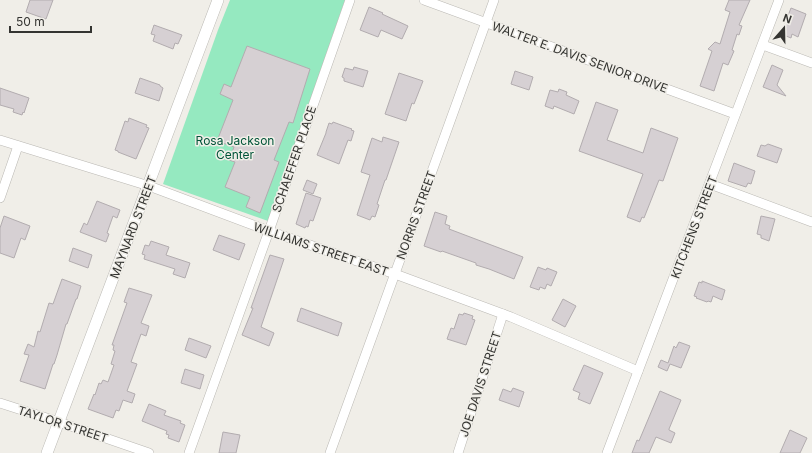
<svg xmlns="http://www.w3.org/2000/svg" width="812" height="453" font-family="Inter,sans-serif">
	<rect width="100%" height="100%" fill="#f0eee8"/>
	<!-- green -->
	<path fill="#95e9c0" d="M230 0H345L268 221 163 184 218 30Z"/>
	<!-- building -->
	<g fill="#d6d0d3" stroke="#b2acaf">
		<path d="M30 0H53L46 19 26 12Z"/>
		<path d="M729 0H750L739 25 742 26 739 35 737 34 732 50 734 51 728 65 723 63 714 91 700 86 712 51 708 49 715 42 720 44 730 12 725 10Z"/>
		<path d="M369 7 383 13 382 14 408 26 402 39 381 30 378 37 360 30Z"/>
		<path d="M791 8 806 14 798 37 792 34 791 38 781 34Z"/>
		<path d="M154 25 182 35 178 44 175 43 173 49 153 41 155 35 151 34Z"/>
		<path d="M247 46 310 69 293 123 289 122 274 160 279 162 260 213 246 207 250 197 225 187 235 162 229 160 234 147 217 141 233 100 220 94 224 84 231 87Z"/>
		<path d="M772 65 783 70 777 85 786 96 763 87Z"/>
		<path d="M354 67 368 71 363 87 344 81V78L342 77 345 68 353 70Z"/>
		<path d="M515 71 533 77 529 90 511 84Z"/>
		<path d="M399 73 423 81 414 104 412 103 406 121 385 114Z"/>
		<path d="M140 78 160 85V86L163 88 159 101 135 93Z"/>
		<path d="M0 88 29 98 24 113 23 112 22 115 13 112 14 109 0 105Z"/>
		<path d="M559 89 567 92 566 95 579 101 574 114 554 106 553 109 545 106 550 90 558 92Z"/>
		<path d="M596 102 618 110 607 140 643 153 651 128 678 138 663 181 659 180 644 218 642 217 640 222 627 217 643 174 579 151Z"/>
		<path d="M129 118 147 125 146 127 149 128 136 159 118 152V151L115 150 125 121 128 122Z"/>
		<path d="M333 122 352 129 351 130 354 131 351 141 348 140 339 164 317 155 326 133V132L329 123 332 124Z"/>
		<path d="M383 137 399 142 386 180H385L377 204 379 205 375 217 372 216 370 220 357 215 370 175 361 172 372 138 382 142Z"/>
		<path d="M768 144 782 149 777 163 757 156 761 145 765 146Z"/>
		<path d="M734 163 755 171 751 184 748 183 746 187 728 181Z"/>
		<path d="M307 180 317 184 313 194 303 190Z"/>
		<path d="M306 193 321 198 313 221 310 220 308 227 306 226 305 228 296 224Z"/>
		<path d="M97 201 120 210 117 218 113 216 107 233 109 234 106 242 80 232 84 223 87 225Z"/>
		<path d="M435 212 447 216 445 224 450 226 449 229 523 257 514 279 489 269 476 265V263L442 251 441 252 424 246Z"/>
		<path d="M4 216 30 226 25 240 21 238 14 258 0 253V228Z"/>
		<path d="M761 216 775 219 769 241 761 238V235L757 234Z"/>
		<path d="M219 235 245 244 239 260 213 250Z"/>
		<path d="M151 241 169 247 166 255 190 263 185 278 173 274 175 269 144 259 145 255 142 254 145 245 149 246Z"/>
		<path d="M73 248 92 255 88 268 69 261Z"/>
		<path d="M270 255 284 259 261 327 274 333 269 346 242 335 253 308H251Z"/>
		<path d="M538 267 546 270 547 268 557 272 551 286 547 284 545 289 540 287 539 290 530 287Z"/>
		<path d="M62 279 81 286 77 299H76L67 324H66L57 355 54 364H53L45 389 20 381 29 355 24 354 28 344 34 347 38 331 40 332 49 303 53 304Z"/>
		<path d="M702 281 725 290 722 300 713 296 711 302 708 301 707 302 696 298 697 297 694 296 699 282 702 283Z"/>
		<path d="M129 288 152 295 141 323 149 326 146 336 141 334 131 362 137 364 127 391 135 394 132 403 123 400 119 411 116 410 113 418 88 409 94 394 95 395 99 383 101 384 103 380 108 382 114 365 111 364 115 351 113 350 114 345H112L127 303 124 302Z"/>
		<path d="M563 299 576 306 565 327 552 320Z"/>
		<path d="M301 308 342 323 338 336 297 321Z"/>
		<path d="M464 313 473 316 472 319 475 320 466 345 447 339 451 328 454 329 459 314 463 315Z"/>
		<path d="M189 338 211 346 206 358 185 350Z"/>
		<path d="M679 342 690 346 681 368 670 364 667 371 658 367 661 360 668 363 674 346 676 348Z"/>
		<path d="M584 365 603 373 590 404 578 399 580 393 573 390Z"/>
		<path d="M185 369 204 375 200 389 181 383Z"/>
		<path d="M513 388 524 392 519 407 499 400 503 389 511 392Z"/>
		<path d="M660 391 681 400 669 429V430L675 433 671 443 656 437 649 453H632L637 440 639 441Z"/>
		<path d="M149 404 166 411 164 415 181 421 180 423 185 425 179 442 168 438 169 435 166 434 167 431 142 421Z"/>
		<path d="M790 430 807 438 800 453H780Z"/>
		<path d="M223 432 240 435 236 453H219Z"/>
	</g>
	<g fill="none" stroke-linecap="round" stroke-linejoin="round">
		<!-- minor casing -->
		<g stroke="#bab8b3" stroke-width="10">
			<g id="minor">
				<path d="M424 0 735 114"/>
				<path d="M763 45 812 63"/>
				<path d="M0 140 149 186 269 231 395 274 511 317 638 371"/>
				<path d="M710 184 812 222"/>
				<path d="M0 198 18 146"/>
				<path d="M0 403 59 422 149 453"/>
				<path d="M189 453 269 231 350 0"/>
				<path d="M330 453 494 0"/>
				<path d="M458 453 503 314"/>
				<path d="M607 453 779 0"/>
			</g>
		</g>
		<!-- tertiary casing -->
		<g stroke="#bab8b3" stroke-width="12">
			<path id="tertiary" d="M47 453 218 0"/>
		</g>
		<!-- minor -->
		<use href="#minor" stroke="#fff" stroke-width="9"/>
		<!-- tertiary -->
		<use href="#tertiary" stroke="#fff" stroke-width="11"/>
	</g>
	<g text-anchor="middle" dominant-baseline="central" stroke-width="3" stroke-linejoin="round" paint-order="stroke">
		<!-- street labels -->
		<g font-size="12" fill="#343431" stroke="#f0eee8">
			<text transform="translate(580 57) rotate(20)">WALTER E. DAVIS SENIOR DRIVE</text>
			<text transform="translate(294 159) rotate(-71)">SCHAEFFER PLACE</text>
			<text transform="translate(416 215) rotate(-70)">NORRIS STREET</text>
			<text transform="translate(133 227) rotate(-69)">MAYNARD STREET</text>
			<text transform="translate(694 227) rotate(-69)">KITCHENS STREET</text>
			<text transform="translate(321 249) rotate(19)">WILLIAMS STREET EAST</text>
			<text transform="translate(480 384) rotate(-72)">JOE DAVIS STREET</text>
			<text transform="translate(63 424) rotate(18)">TAYLOR STREET</text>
		</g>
		<!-- park labels -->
		<g font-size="12" fill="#015438" stroke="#f0eee8">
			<text x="235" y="140">Rosa Jackson<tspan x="235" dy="14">Center</tspan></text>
		</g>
	</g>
	<!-- north arrow -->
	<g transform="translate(784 28) rotate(20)" stroke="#f0eee8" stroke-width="3" paint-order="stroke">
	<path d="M0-3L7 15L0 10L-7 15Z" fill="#343431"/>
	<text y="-6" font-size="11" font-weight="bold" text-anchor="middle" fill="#343431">N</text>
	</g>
	<!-- scale -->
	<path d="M10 26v6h81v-6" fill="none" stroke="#343431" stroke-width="2"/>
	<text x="16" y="26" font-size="12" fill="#343431" stroke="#f0eee8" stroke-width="3" paint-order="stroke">50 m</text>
</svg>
